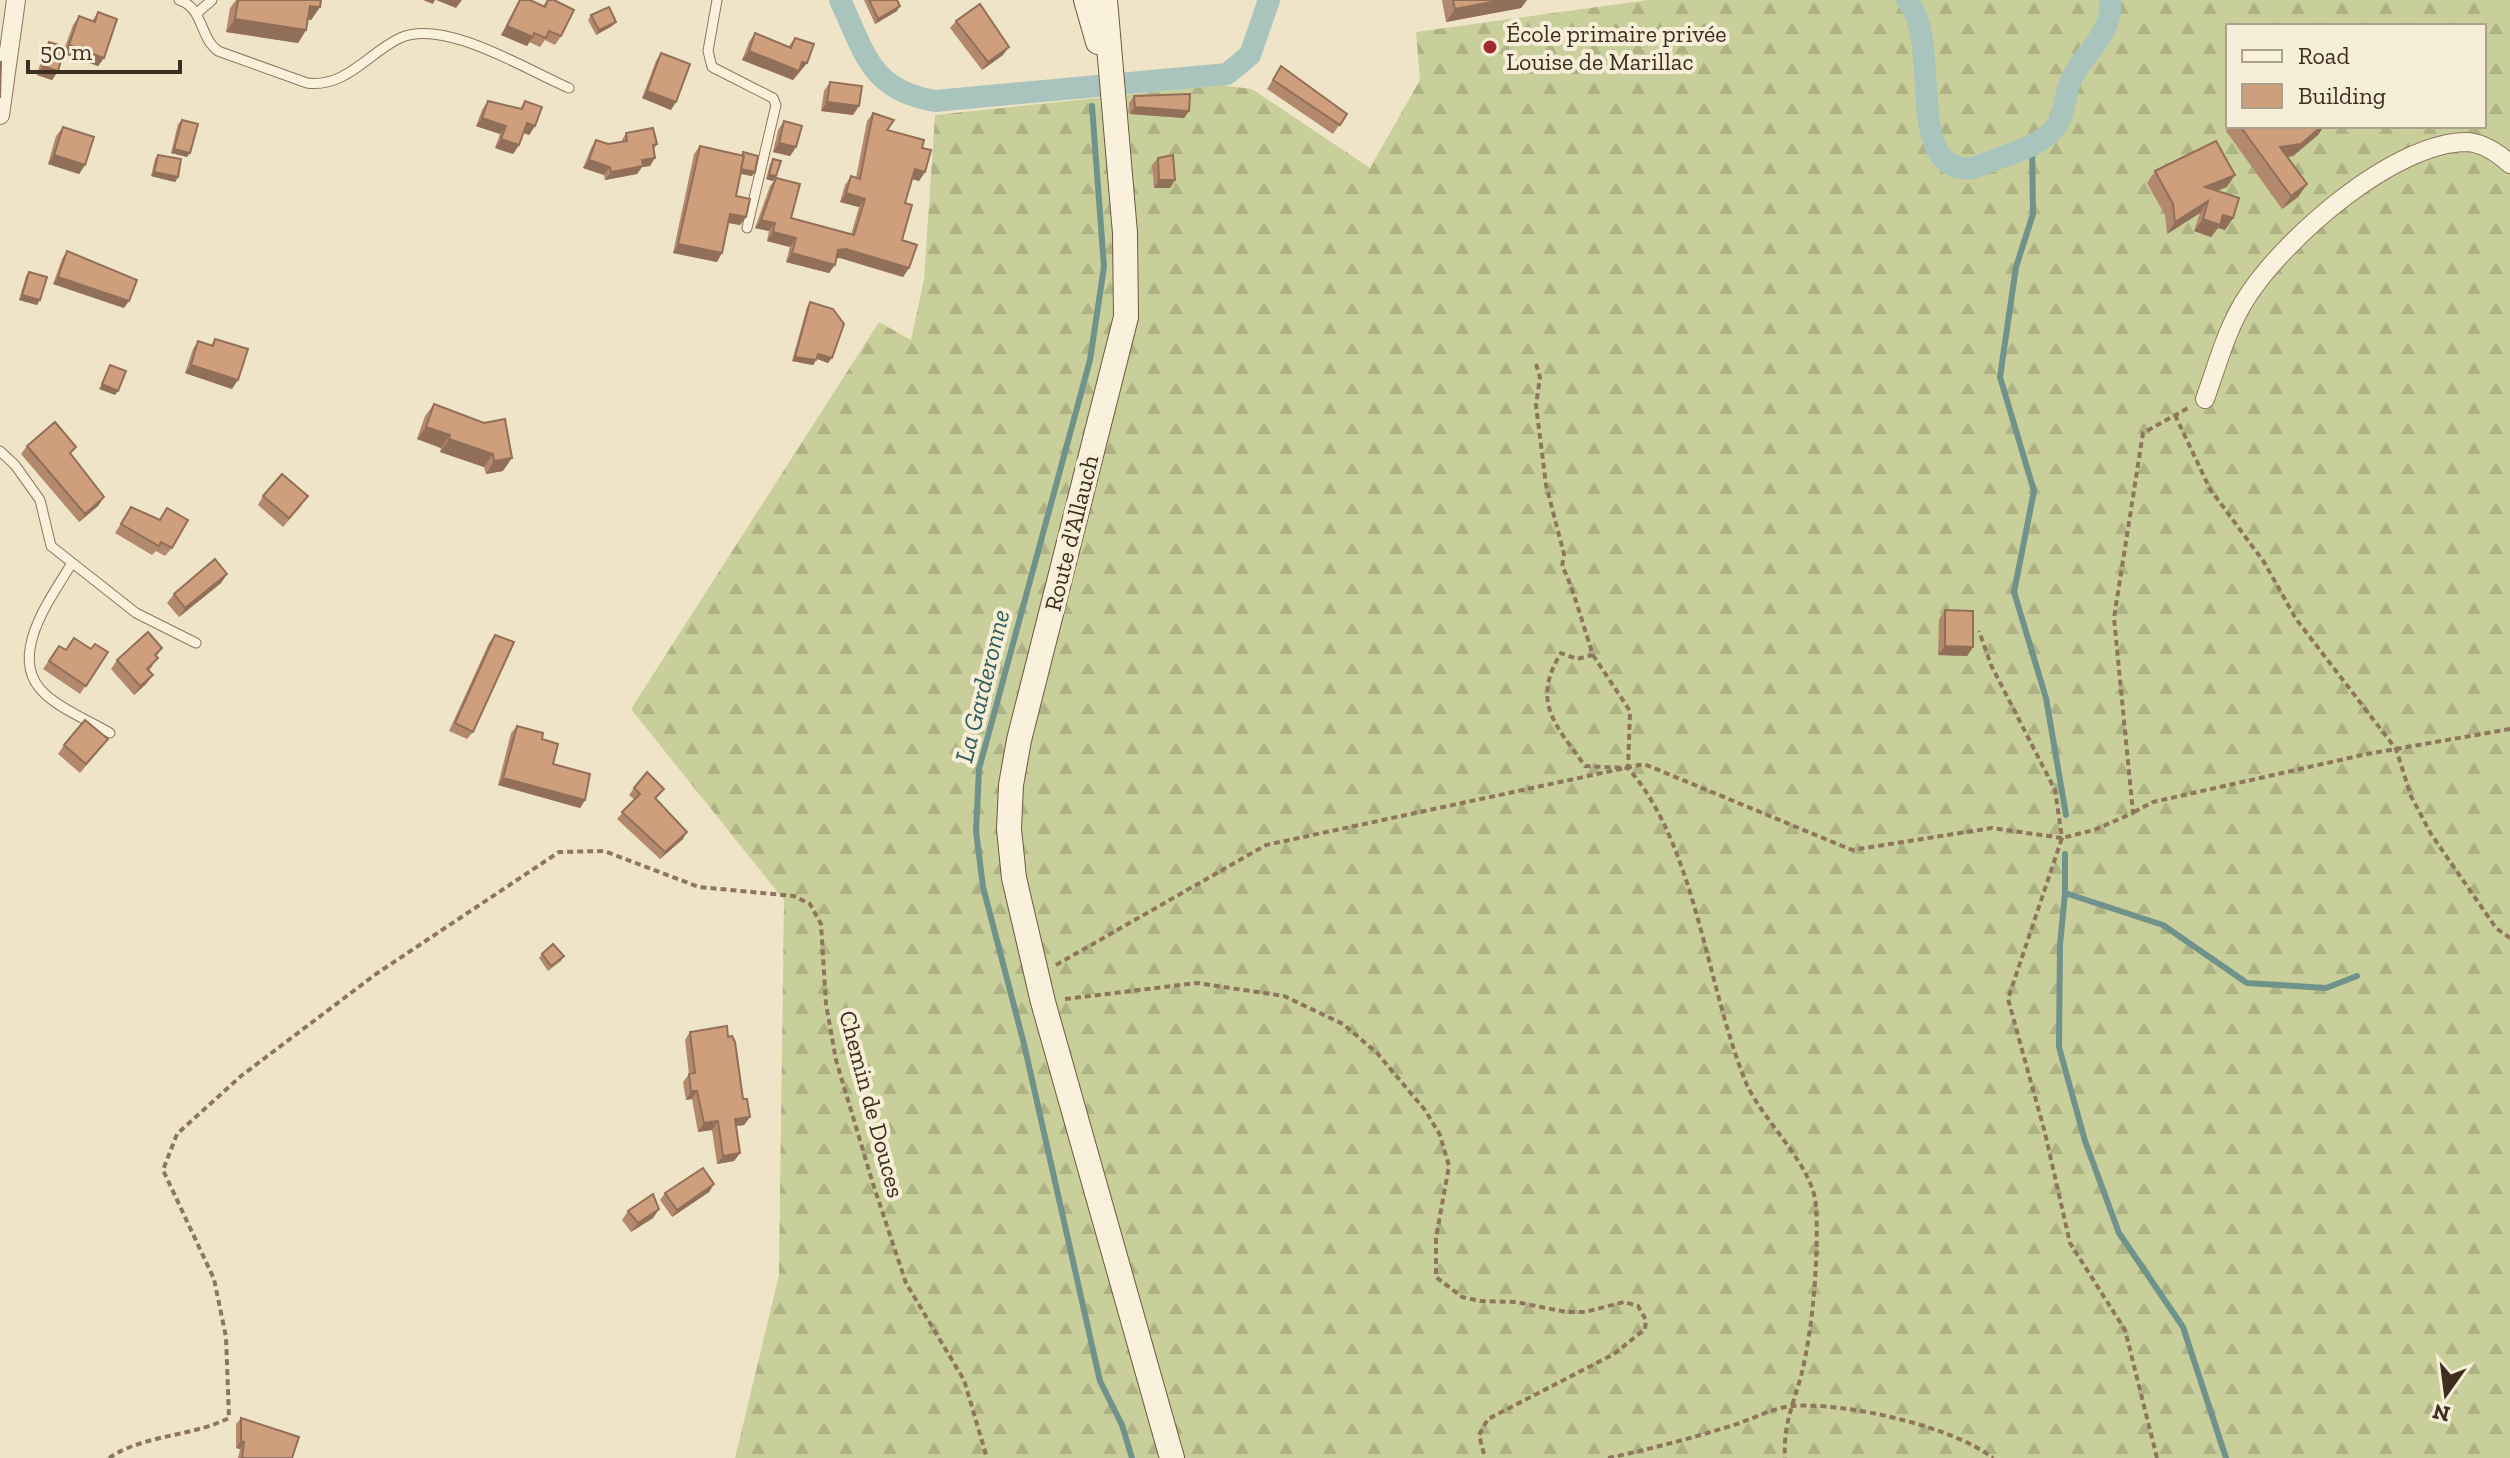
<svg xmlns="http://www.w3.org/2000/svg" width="2510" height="1458" font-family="'Zilla Slab',serif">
	<defs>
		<pattern id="forest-firs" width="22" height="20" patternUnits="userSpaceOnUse" patternTransform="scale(2)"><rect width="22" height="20" fill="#c9cf9b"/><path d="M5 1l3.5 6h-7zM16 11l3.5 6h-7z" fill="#aeb285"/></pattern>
	</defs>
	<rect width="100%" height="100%" fill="#f0e4c8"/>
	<!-- forest -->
	<path fill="url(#forest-firs)" fill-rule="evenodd" d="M1648 0H2510V1458H735L779 1275 784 900 631 709 879 322 911 340 924 279 935 115 1220 85 1252 89 1370 168 1420 80 1416 32ZM2228 26H2484V126H2228Z"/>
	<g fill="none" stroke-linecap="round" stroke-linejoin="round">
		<!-- stream -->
		<g stroke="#6f938a" stroke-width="6">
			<path d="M1092 106 1104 267 1090 360 979 769 976 831 983 887 1024 1044 1100 1381 1122 1425 1132 1458"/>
			<path d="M2032 143 2033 214 2016 267 2000 377 2034 491 2014 592 2046 698 2066 815"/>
			<path d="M2065 854V893L2163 925 2247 983 2326 988 2357 976"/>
			<path d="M2065 893 2060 945 2059 1047 2085 1141 2119 1233 2183 1327 2226 1458"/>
		</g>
		<!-- canal -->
		<g stroke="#a9c4bc" stroke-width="22">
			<path d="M840 0C865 53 870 90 935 101L1227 74 1250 55 1269 0"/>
			<path d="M1907 0C1944 43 1901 176 1974 168 1998 157 2036 149 2053 130 2065 117 2064 98 2070 82 2082 53 2114 35 2110 0"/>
		</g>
		<!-- service casing -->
		<g stroke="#8d765c" stroke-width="11">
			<g id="service">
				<path d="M179 0C204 8 199 37 218 51L307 83C346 88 368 53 400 38 444 18 527 70 569 88"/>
				<path d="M717 0 708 51 712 67 773 98 776 105 747 228"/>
				<path d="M197 13 212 0"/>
				<path d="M0 451 15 465 40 500 51 546 136 613 196 643"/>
				<path d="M72 563C51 598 5 658 45 694 62 710 90 721 110 733"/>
			</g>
		</g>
		<!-- minor casing -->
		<g stroke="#8d765c" stroke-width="20">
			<g id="minor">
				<path d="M0 115 16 0"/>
				<path d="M2205 399C2217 366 2227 327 2247 297 2285 238 2394 142 2467 142 2483 143 2499 154 2510 164"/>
			</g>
		</g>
		<!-- secondary casing -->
		<g stroke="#6f573f" stroke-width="26">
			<g id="secondary">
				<path d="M1086 0 1098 42"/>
				<path d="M1105 0 1125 233 1126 317 1019 740 1011 785 1009 829 1014 878 1043 1002 1172 1458"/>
			</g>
		</g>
		<!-- path -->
		<g stroke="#8d765c" stroke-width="4" stroke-dasharray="6 4" stroke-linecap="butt">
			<path d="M1536 364 1540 377 1536 405 1546 485 1564 554 1562 567C1569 574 1587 638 1593 655L1577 659 1561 653C1531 702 1555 724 1585 766L1628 768C1697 847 1706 987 1747 1085 1764 1122 1813 1165 1816 1206 1819 1253 1813 1330 1801 1376 1793 1405 1783 1426 1785 1458"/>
			<path d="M2175 415 2210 489 2264 562 2296 619 2396 749 2411 796 2431 834 2496 928 2510 938"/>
			<path d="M1593 655 1630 711 1628 768"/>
			<path d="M2134 812 2153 802 2367 754 2510 729"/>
			<path d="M1056 965 1266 845 1644 764 1852 850 1992 828 2062 838 2055 790 1991 665 1979 631"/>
			<path d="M1065 999 1197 983 1284 996 1343 1024 1377 1053 1425 1110 1440 1135 1449 1166 1436 1238V1277L1462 1297 1480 1301 1516 1302 1566 1312H1585L1624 1302 1638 1306 1646 1320 1645 1329 1614 1354 1488 1419 1479 1435 1485 1458"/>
			<path d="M109 1458C145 1434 191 1437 229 1418L226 1337 214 1279 163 1170 177 1134 241 1076 376 974 559 852 604 851 699 887 794 896 810 904 821 924 826 1004 836 1060 873 1184 906 1283 964 1380 987 1458"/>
			<path d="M1608 1458C1651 1449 1692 1438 1734 1425 1752 1419 1773 1408 1792 1406 1845 1402 1952 1426 1993 1458"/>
			<path d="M2157 1458 2125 1330 2070 1243 2045 1133 2008 999 2062 838 2094 830 2133 813 2114 618 2143 433 2188 408"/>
		</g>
		<!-- service -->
		<use href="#service" stroke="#faf1dc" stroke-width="9"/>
		<!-- minor -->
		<use href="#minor" stroke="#faf1dc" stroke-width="18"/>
		<!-- secondary -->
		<use href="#secondary" stroke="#faf1dc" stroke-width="24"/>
	</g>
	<!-- wall -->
	<g fill="#b2896c">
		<path d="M236 0H321L320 7 311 20 308 19 306 30 298 43 226 32 230 8Z"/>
		<path d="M519 0H530L543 6 547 0 561 36 555 45 545 40 540 47 529 42 527 46 501 35Z"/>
		<path d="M864 0H897V11L875 24Z"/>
		<path d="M1442 0H1527L1521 8 1446 22Z"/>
		<path d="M98 12 104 58 98 66 63 54 58 71 52 80 37 75 44 50 49 42 65 47 73 25 79 16 92 21Z"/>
		<path d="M591 15 616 22 612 26 596 35 588 20Z"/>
		<path d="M956 21 1003 55 982 70 950 28Z"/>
		<path d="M755 33 788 47 795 38 807 63 793 80 742 60 749 42Z"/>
		<path d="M661 53 671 110 642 98 656 61Z"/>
		<path d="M1281 66 1347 114 1333 134 1267 89Z"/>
		<path d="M830 82 853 115 821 111 824 91Z"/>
		<path d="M1134 96 1189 111 1184 118 1130 114 1129 103Z"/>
		<path d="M488 101 520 109 525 101 535 126 529 135 524 133 519 145 513 154 495 148 500 134 476 126 482 110Z"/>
		<path d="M873 113 887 130 922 148 925 172 919 181 912 179 905 203 902 240 909 268 903 277 840 258H836L829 273 786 262 790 247 767 241 769 231 755 228 770 186 776 178 791 218 851 235 859 207 840 202 845 185 851 176 856 178 867 121Z"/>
		<path d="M182 120 190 153 187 157 171 153 178 124Z"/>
		<path d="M784 121 796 147 790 156 773 152 778 130Z"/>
		<path d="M2229 126H2324L2318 135 2293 156 2287 157 2307 184 2298 197 2282 209 2226 131Z"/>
		<path d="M63 127 85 165 79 174 48 164 56 136Z"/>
		<path d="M626 133 657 144 654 149 650 166 642 167 637 174 605 180 604 175 583 168 591 148 596 140 608 144 621 142Z"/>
		<path d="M700 146 741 155 743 152 752 176 740 174 736 196 746 217 740 225 728 223 717 262 673 253 694 154Z"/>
		<path d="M158 155 178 177 175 182 151 176 155 159Z"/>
		<path d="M1158 158 1175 180 1170 188H1154L1152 165Z"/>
		<path d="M773 159 776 176 773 181 766 179 770 164Z"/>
		<path d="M2155 171 2227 187 2217 191 2233 218 2225 230 2218 228 2211 237 2194 231 2200 213 2167 234 2165 215 2147 183Z"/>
		<path d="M67 251 124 308 53 284 62 259Z"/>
		<path d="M29 272 37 305 19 300 26 276Z"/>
		<path d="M810 302 828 363 817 359 813 365 792 361 807 307Z"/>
		<path d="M215 339 232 389 185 373 193 349 198 341 211 345Z"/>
		<path d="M434 404 484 423 503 471 486 474 484 467 440 452 441 448 417 439 425 416Z"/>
		<path d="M27 446 71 455 104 497 98 506 79 522 21 454Z"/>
		<path d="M263 496 302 505 283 527 258 505Z"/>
		<path d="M131 507 159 520 167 508 172 548 165 556 156 551 152 555 115 533Z"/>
		<path d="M227 574 221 583 179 617 167 603 174 594Z"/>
		<path d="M1945 610 1973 647 1967 656 1938 655 1939 619Z"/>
		<path d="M495 635 473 732 467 739 449 731 489 643Z"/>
		<path d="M59 646 66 650 108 652 80 694 43 669Z"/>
		<path d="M162 648 156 657 152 667 149 670 153 675 146 684 134 695 111 669 117 660Z"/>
		<path d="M517 726 542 739 553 764 585 800 580 808 498 785 511 733Z"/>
		<path d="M64 745 101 748 80 773 58 754Z"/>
		<path d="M634 788 664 789 656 799 683 839 660 859 617 819 634 799 629 795Z"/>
		<path d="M542 954 564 956 561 961 548 971 539 958Z"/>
		<path d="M690 1032 728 1037 743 1099 750 1117 744 1125 736 1126 740 1153 734 1161 717 1164 712 1130 698 1132 692 1099 686 1100 683 1082 689 1074 685 1040Z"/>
		<path d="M714 1184 709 1192 672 1217 660 1200 665 1193Z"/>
		<path d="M659 1209 653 1218 631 1232 622 1220 628 1211Z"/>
		<path d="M241 1418 292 1458H238L240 1449 236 1448V1424Z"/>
	</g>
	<!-- shaded-wall -->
	<g fill="#916f58">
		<path d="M423 0H435L433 4Z"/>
		<path d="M436 0H462L456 8Z"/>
		<path d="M1502 0H1527L1521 8 1446 22 1455 9Z"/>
		<path d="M310 6 320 7 311 20 301 18Z"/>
		<path d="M900 6 897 11 875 24 878 19Z"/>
		<path d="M235 19 306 30 298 43 226 32Z"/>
		<path d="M616 22 612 26 596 35 599 30Z"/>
		<path d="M507 26 533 37 527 46 501 35Z"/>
		<path d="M69 45 104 58 98 66 63 53Z"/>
		<path d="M1009 47 1003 55 982 70 988 62Z"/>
		<path d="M749 51 807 63 793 80 742 60Z"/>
		<path d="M43 66 58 71 52 80 37 75Z"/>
		<path d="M647 91 676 102 671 110 642 98Z"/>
		<path d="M827 102 859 106 853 115 821 111Z"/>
		<path d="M1135 107 1189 111 1184 118 1130 114Z"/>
		<path d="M482 118 506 126 500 134 476 126Z"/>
		<path d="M527 123 535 126 529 135 521 132Z"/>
		<path d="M2322 126H2324L2318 135 2293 156 2271 159 2280 147Z"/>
		<path d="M501 139 519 145 513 154 495 148Z"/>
		<path d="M779 143 796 147 790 156 773 152Z"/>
		<path d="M174 149 190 153 187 157 171 153Z"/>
		<path d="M54 155 85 165 79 174 48 164Z"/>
		<path d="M655 158 650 166 642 167 637 174 605 180 611 172 642 160Z"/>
		<path d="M589 160 610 167 604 175 583 168Z"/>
		<path d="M740 169 755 172 752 176 737 173Z"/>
		<path d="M915 169 925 172 919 181 909 178Z"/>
		<path d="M154 172 178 177 175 182 151 176Z"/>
		<path d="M769 175 776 176 773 181 766 179Z"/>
		<path d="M2235 175 2227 187 2197 198 2205 187Z"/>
		<path d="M1159 180H1175L1170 188H1154Z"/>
		<path d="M2307 184 2298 197 2282 209 2291 196Z"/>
		<path d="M846 193 865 199 859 207 840 202Z"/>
		<path d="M2208 201 2200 213 2167 234 2175 222Z"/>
		<path d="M730 214 746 217 740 225 724 222Z"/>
		<path d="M2223 215 2233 218 2225 230 2218 228 2211 237 2194 231 2203 219Z"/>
		<path d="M761 220 775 223 769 231 755 228Z"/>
		<path d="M773 232 796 238 790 247 767 241Z"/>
		<path d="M678 244 722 253 717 262 673 253Z"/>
		<path d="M846 249 909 268 903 277 840 258 833 259 838 250Z"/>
		<path d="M792 253 835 265 829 273 786 262Z"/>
		<path d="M58 277 129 301 124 308 53 284Z"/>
		<path d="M22 295 40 300 37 305 19 300Z"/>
		<path d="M818 354 832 358 828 363 815 358Z"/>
		<path d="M795 357 816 360 813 365 792 361Z"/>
		<path d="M191 365 238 380 232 389 185 373Z"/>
		<path d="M102 384 118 391 115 395 99 389Z"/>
		<path d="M426 427 450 435 441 448 417 439Z"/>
		<path d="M449 439 493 454 484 467 440 452Z"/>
		<path d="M512 458 503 471 486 474 494 461Z"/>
		<path d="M104 497 98 506 79 522 85 514Z"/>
		<path d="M227 574 221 583 179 617 185 608Z"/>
		<path d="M1945 646 1973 647 1967 656 1938 655Z"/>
		<path d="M153 675 146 684 134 695 140 686Z"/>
		<path d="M503 778 585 800 580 808 498 785Z"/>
		<path d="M687 832 683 839 660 859 665 852Z"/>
		<path d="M691 1091H697L692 1099 686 1100Z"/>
		<path d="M750 1117 744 1125 729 1127 735 1119Z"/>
		<path d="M718 1121 712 1130 698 1132 704 1123Z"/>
		<path d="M740 1153 734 1161 717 1164 723 1156Z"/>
		<path d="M714 1184 709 1192 672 1217 677 1210Z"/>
		<path d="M659 1209 653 1218 631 1232 638 1223Z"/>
		<path d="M241 1441 244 1442 240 1449 236 1448Z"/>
	</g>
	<!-- building -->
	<g fill="#cf9f7d" stroke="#916f58" stroke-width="2">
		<path d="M238 0H321L320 7 310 6 306 30 235 19Z"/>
		<path d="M520 0H530L545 7 548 0H554L574 10 561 36 549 31 546 38 534 33 533 37 507 26Z"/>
		<path d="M869 0H897L900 6 878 19Z"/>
		<path d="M1453 0H1502L1455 9Z"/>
		<path d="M980 4 1009 47 988 62 956 21Z"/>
		<path d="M609 7 616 22 599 30 591 15Z"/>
		<path d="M98 12 117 19 104 58 69 45 79 16 95 22Z"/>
		<path d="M755 33 791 48 795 38 814 44 807 63 802 62 799 71 749 51Z"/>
		<path d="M49 42 65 47 58 71 43 66Z"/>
		<path d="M661 53 690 64 676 102 647 91Z"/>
		<path d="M0 62H1L0 98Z"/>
		<path d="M1281 66 1347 114 1340 125 1273 80Z"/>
		<path d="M830 82 862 86 859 106 827 102Z"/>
		<path d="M1190 94 1189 111 1135 107 1134 96Z"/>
		<path d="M488 101 522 109 525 101 542 107 535 126 527 123 519 145 501 139 506 126 482 118Z"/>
		<path d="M873 113 894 120 887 130 924 140 922 148 931 150 925 172 915 169 905 203 912 205 902 240 917 245 909 268 846 249 838 250 835 265 792 253 796 238 773 232 775 223 761 220 776 178 800 184 791 218 854 235 865 199 846 193 851 176 860 179Z"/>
		<path d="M182 120 198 124 190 153 174 149Z"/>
		<path d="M784 121 802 126 796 147 779 143Z"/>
		<path d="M2240 126H2322L2301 144 2280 147 2307 184 2291 196Z"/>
		<path d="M63 127 94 137 85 165 54 155Z"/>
		<path d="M653 128 657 144 653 145 655 158 642 160 643 166 611 172 610 167 589 160 596 140 608 144 627 141 626 133Z"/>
		<path d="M2216 141 2235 175 2205 187 2239 198 2233 218 2223 215 2220 225 2203 219 2208 201 2175 222 2173 204 2155 171Z"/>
		<path d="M700 146 744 156 736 196 750 199 746 217 730 214 722 253 678 244Z"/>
		<path d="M743 152 758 156 755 172 741 169 744 156 743 155Z"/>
		<path d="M158 155 181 159 178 177 154 172Z"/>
		<path d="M1173 155 1175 180H1159L1158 158Z"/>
		<path d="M773 159 781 161 776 176 769 175Z"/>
		<path d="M67 251 137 280 129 301 58 277Z"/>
		<path d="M29 272 47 277 40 300 22 295Z"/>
		<path d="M810 302 833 309 844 324 832 358 818 354 816 360 795 357Z"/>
		<path d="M215 339 248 349 238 380 191 365 198 341 213 346Z"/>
		<path d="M110 365 126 371 118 391 102 384Z"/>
		<path d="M434 404 484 423 505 419 512 458 494 461 493 454 449 439 450 435 426 427Z"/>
		<path d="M55 422 76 447 70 453 104 497 85 514 27 446Z"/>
		<path d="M282 474 308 496 289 518 263 496Z"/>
		<path d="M131 507 160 520 167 508 188 520 172 548 161 542 159 546 121 524Z"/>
		<path d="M215 559 227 574 185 608 174 594Z"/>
		<path d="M1945 610 1973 611V647L1945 646Z"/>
		<path d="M148 632 162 648 155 655 158 658 147 669 153 675 140 686 117 660Z"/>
		<path d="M495 635 514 642 473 732 455 723Z"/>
		<path d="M74 638 91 649 95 644 108 652 86 686 49 661 59 646 66 650Z"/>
		<path d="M85 720 108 739 86 764 64 745Z"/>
		<path d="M517 726 543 733 542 739 558 744 553 764 590 774 585 800 503 778Z"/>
		<path d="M647 772 664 789 655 798 687 832 665 852 622 812 640 794 634 788Z"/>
		<path d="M553 944 564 956 551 966 542 954Z"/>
		<path d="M727 1026 728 1037 732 1036 735 1042 743 1099H747L750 1117 735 1119 740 1153 723 1156 718 1121 704 1123 697 1091H691L689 1074 695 1073 690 1032Z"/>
		<path d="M703 1168 714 1184 677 1210 665 1193Z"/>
		<path d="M653 1194 659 1209 638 1223 628 1211Z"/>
		<path d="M241 1418 299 1437 292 1458H242L244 1442 241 1441Z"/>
	</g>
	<!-- markers -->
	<circle fill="#9e2a2b" stroke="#f7eed8" stroke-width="3" cx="1490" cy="47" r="8"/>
	<g text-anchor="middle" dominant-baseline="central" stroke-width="8" stroke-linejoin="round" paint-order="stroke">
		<!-- poi labels -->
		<g font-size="24" fill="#3d2e20" stroke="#f7eed8" text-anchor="start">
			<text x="1506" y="33">École primaire privée<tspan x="1506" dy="28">Louise de Marillac</tspan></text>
		</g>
		<!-- street labels -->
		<g font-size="24" fill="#3d2e20" stroke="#f7eed8">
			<text transform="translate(1071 533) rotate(-76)">Route d'Allauch</text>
			<text transform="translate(872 1104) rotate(75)">Chemin de Douces</text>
		</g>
		<!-- water labels -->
		<g font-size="26" font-style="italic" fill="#2f5d5a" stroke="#f7eed8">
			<text transform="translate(982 686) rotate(-76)">La Garderonne</text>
		</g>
	</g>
	<!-- legend -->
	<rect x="2226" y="24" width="260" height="104" fill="#f7eed8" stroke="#ada18e" stroke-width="2"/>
	<rect x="2242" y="50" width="40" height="12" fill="#faf1dc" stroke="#ada18e" stroke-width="2"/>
	<text x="2298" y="64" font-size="24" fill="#3d2e20">Road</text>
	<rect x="2242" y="84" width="40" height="24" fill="#cf9f7d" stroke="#ada18e" stroke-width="2"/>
	<text x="2298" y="104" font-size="24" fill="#3d2e20">Building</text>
	<!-- north arrow -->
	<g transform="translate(2446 1394) rotate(194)" stroke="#f7eed8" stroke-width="6" paint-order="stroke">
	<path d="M0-6L14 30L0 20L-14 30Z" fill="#3d2e20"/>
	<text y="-12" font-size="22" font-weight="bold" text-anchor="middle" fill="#3d2e20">N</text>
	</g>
	<!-- scale -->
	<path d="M28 60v12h152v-12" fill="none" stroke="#3d2e20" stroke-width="4"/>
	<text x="40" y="60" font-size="24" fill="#3d2e20" stroke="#f7eed8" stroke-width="6" paint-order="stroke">50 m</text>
</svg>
